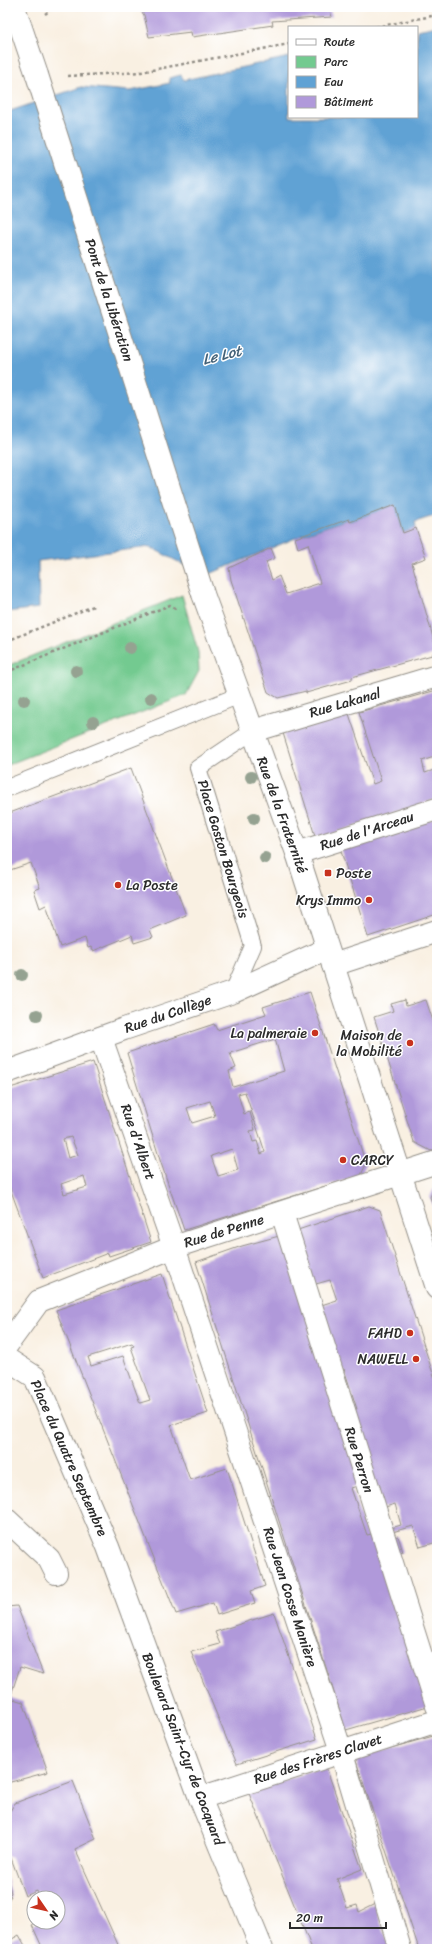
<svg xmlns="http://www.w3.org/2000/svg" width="444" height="1956" font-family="Sriracha,sans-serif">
	<rect width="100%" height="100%" fill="#fff"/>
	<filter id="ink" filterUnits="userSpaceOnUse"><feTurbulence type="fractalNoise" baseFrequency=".025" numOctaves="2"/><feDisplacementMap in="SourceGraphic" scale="8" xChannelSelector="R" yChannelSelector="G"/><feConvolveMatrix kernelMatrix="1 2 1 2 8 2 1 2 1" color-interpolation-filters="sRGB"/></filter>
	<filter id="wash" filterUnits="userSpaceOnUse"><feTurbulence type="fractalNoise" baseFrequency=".012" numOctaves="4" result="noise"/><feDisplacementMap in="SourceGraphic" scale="16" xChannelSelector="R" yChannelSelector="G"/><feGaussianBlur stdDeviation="0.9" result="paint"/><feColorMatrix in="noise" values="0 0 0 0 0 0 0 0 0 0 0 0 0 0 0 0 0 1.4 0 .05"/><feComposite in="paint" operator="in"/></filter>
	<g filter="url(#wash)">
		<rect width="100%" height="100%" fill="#f9f0e2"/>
		<!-- green -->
		<path fill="#73ca90" stroke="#4f7a5e" d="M182 595 198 652 199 671 186 695 7 765V666Z"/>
		<!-- water -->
		<path fill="#60a2d4" stroke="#466680" d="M437 26V515L415 522 416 528 403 533 394 506 350 522 349 519 305 534 205 576 150 547 38 561 39 608 7 612V112L81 87 130 91 170 83 169 78 181 75 184 80 289 57V117H417V30Z"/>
		<g id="blocks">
			<!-- building -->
			<g fill="#b099da" fill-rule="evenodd">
				<path d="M138 7H329L332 17 272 21 273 25 192 37 191 32 149 37 144 15Z"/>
				<path d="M395 505 403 533 416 528 426 558 412 563 436 648 432 655 352 677V680L306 693V691L278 698 268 692 231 580 229 568 271 548 275 558 266 562 272 580 279 576 286 594 320 583 308 544 298 548 295 538 349 519 350 522Z"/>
				<path d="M437 690V756L422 761 425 773 437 769V799L316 839 283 733 349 714 373 784 381 781 359 712Z"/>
				<path d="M131 768 186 915 150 930 153 937 134 943 132 935 93 951 91 947 88 948 85 938 60 947 46 905 40 908 34 890 40 888 31 863 7 871V814Z"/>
				<path d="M437 818V914L368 937 340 848Z"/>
				<path d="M310 992 366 1164 361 1175 184 1230 160 1160 127 1053 214 1024 217 1030 266 1014 263 1007ZM275 1039 284 1071 233 1087 229 1071 236 1068 230 1053ZM245 1092 265 1152 261 1154 257 1141 253 1142 250 1131 255 1130 250 1112 244 1114 238 1094ZM210 1101 215 1116 192 1123 187 1108ZM232 1149 238 1170 218 1176 211 1156Z"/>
				<path d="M405 1000 406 1006 426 1000 437 1033V1150L431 1151 414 1142 374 1017 393 1011 391 1004Z"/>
				<path d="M93 1062 151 1242 109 1256 108 1253 43 1278 7 1180V1089ZM71 1137 78 1155 68 1158 63 1139ZM84 1176 87 1187 64 1194 61 1184Z"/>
				<path d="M437 1185V1217L430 1197 435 1186Z"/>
				<path d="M369 1206 380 1210 437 1386 435 1387 437 1393V1542L420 1547 413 1526 389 1533 388 1529 401 1525 395 1504 382 1508 364 1484 351 1488 367 1535 372 1534 431 1705 346 1730 196 1262 242 1246 283 1235 350 1410 357 1409 344 1369 336 1371 315 1307 337 1300 330 1280 309 1286 292 1232Z"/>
				<path d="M162 1274 208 1413 171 1425 190 1480 227 1468 265 1586 251 1591 255 1603 217 1615 213 1603 176 1614 56 1310ZM132 1343 134 1346 131 1347 150 1400 140 1403 123 1356 91 1366 88 1357Z"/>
				<path d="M398 1536 403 1552 395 1554 390 1538Z"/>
				<path d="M17 1606 43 1674 20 1667 10 1698 23 1702 48 1772 7 1783V1607Z"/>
				<path d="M274 1613 317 1739 237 1764 191 1652 220 1644 215 1632Z"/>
				<path d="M437 1735V1949H419L355 1758Z"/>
				<path d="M326 1767 362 1869 337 1879 347 1908 357 1905 359 1912 375 1904 390 1949H312L248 1791Z"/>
				<path d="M73 1781 96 1839 75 1849 120 1949H43L32 1925 38 1922H58V1898H40L37 1891 25 1896 11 1858 7 1856V1809L10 1811 15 1803Z"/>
				<path d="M7 1878 11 1893 9 1895 11 1896 7 1902Z"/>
				<path d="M19 1935 27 1949H7V1942Z"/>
			</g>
		</g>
	</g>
	<g filter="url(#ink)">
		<use href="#blocks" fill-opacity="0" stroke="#928e86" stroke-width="1"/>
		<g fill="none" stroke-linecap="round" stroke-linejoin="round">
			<!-- lane casing -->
			<g stroke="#928e86" stroke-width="18">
				<g id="lane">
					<path d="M7 788 240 695"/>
					<path d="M233 992 253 946 198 768 253 731"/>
				</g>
			</g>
			<!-- street casing -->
			<g stroke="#928e86" stroke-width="24">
				<g id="street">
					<path d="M253 731 437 676"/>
					<path d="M297 853 437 809"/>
					<path d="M333 965 437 931"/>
					<path d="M101 1038 174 1247 341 1751 400 1949"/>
					<path d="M7 1072 124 1029 233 992 327 949"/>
					<path d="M282 1213 437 1706"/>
					<path d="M7 1345 39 1301 174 1247 437 1162"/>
					<path d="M7 1359 35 1377 108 1547 200 1798 262 1949"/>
					<path d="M7 1520 49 1559 56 1573"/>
					<path d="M200 1798 437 1721"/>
				</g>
			</g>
			<!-- secondary casing -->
			<g stroke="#928e86" stroke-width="24">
				<g id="secondary">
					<path d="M14 7 37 75"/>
					<path d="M203 594 297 853 437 1288"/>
				</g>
			</g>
			<!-- path -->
			<g stroke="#928e86" stroke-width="2.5" stroke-dasharray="3 3" stroke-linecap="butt">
				<path d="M45 14 54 7"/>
				<path d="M376 27 437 15"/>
				<path d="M68 76 141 72 289 44"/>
				<path d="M7 641 96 605"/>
				<path d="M7 672 170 605 179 610"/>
			</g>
			<!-- lane -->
			<use href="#lane" stroke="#fff" stroke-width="16"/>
			<!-- street -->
			<use href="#street" stroke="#fff" stroke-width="22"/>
			<!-- secondary -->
			<use href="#secondary" stroke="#fff" stroke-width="22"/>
			<!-- secondary-bridge casing -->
			<g stroke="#928e86" stroke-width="24" stroke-linecap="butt">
				<path id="secondary-bridge" d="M37 75 203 594"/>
			</g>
			<!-- secondary-bridge -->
			<use href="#secondary-bridge" stroke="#fff" stroke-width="22"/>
		</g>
		<!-- trees -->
		<g fill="#95a291">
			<circle cx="130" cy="648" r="6"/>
			<circle cx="76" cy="671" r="6"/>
			<circle cx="151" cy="698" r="6"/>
			<circle cx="24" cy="700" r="6"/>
			<circle cx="93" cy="722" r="6"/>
			<circle cx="251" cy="777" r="6"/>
			<circle cx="254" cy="818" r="6"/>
			<circle cx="265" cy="858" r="6"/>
			<circle cx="22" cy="975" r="6"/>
			<circle cx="37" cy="1015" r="6"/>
		</g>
	</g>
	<!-- markers -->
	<g fill="#c8321e" stroke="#fff" stroke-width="1.5">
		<rect x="324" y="869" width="8" height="8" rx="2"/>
		<circle cx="118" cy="885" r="4"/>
		<circle cx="369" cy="900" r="4"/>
		<circle cx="315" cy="1033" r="4"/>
		<circle cx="410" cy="1043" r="4"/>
		<circle cx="343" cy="1160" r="4"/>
		<circle cx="410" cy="1333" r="4"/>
		<circle cx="416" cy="1359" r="4"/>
	</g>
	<g text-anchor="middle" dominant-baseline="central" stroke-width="3" stroke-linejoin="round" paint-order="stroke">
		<!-- street labels -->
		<g font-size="14" fill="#2b2b2b" stroke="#fff">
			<text transform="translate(109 300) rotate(72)">Pont de la Libération</text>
			<text transform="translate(345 703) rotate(-16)">Rue Lakanal</text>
			<text transform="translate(282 815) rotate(70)">Rue de la Fraternité</text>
			<text transform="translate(367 831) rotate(-18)">Rue de l'Arceau</text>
			<text transform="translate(223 849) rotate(73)">Place Gaston Bourgeois</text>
			<text transform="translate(168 1014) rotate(-19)">Rue du Collège</text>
			<text transform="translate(138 1142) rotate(71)">Rue d'Albert</text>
			<text transform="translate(224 1231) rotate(-17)">Rue de Penne</text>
			<text transform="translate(69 1458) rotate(66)">Place du Quatre Septembre</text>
			<text transform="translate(359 1460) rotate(73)">Rue Perron</text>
			<text transform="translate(290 1597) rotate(72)">Rue Jean Cosse Manière</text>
			<text transform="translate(183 1749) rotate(69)">Boulevard Saint-Cyr de Cocquard</text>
			<text transform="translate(318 1759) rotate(-18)">Rue des Frères Clavet</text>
		</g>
		<!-- poi labels -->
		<g font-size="14" fill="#2b2b2b" stroke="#fff" text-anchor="end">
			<text x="336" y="873" text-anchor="start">Poste</text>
			<text x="126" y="885" text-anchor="start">La Poste</text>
			<text x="361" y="900">Krys Immo</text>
			<text x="307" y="1033">La palmeraie</text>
			<text x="402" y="1035">Maison de<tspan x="402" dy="16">la Mobilité</tspan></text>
			<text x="351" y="1160" text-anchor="start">CARCY</text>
			<text x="402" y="1333">FAHD</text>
			<text x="408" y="1359">NAWELL</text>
		</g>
		<!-- water labels -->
		<g font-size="15" font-style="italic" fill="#436177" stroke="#fff">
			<text transform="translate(222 355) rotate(-14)">Le Lot</text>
		</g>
	</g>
	<!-- margin -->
	<rect width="444" height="1956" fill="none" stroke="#fff" stroke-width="24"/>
	<!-- legend -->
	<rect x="288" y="26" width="130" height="92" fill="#ffffff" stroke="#aaaaaa"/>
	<rect x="296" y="39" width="20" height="6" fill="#ffffff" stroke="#aaaaaa"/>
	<text x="324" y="46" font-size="12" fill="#2b2b2b">Route</text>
	<rect x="296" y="56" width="20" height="12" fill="#73ca90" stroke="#aaaaaa"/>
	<text x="324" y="66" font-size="12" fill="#2b2b2b">Parc</text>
	<rect x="296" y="76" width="20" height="12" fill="#60a2d4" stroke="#aaaaaa"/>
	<text x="324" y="86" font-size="12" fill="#2b2b2b">Eau</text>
	<rect x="296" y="96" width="20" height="12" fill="#b099da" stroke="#aaaaaa"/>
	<text x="324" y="106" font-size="12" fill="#2b2b2b">Bâtiment</text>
	<!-- north arrow -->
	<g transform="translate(46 1910) rotate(124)"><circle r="19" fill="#ffffff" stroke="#aaaaaa"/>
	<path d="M0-3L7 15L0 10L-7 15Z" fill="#c8321e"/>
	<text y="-6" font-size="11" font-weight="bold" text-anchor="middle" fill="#2b2b2b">N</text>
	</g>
	<!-- scale -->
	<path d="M290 1922v6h96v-6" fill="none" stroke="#2b2b2b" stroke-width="2"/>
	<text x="296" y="1922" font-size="12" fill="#2b2b2b" stroke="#ffffff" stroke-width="3" paint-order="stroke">20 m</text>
</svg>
